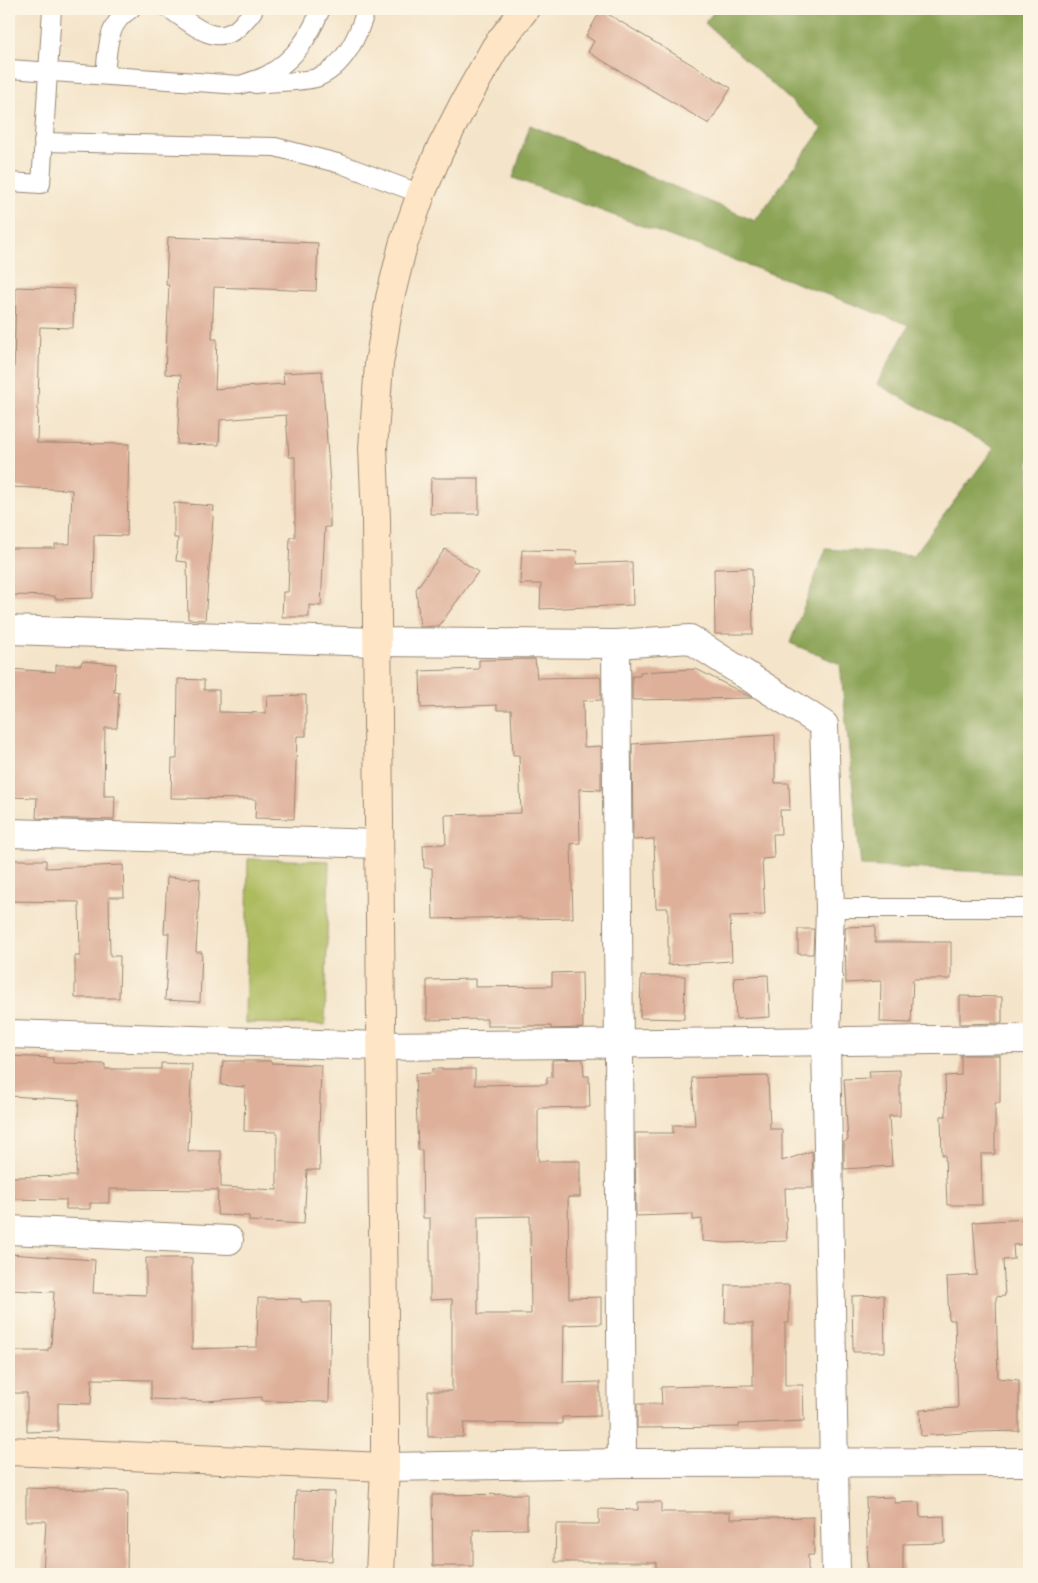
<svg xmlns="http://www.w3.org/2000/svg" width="1038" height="1583" font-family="'IM FELL Great Primer',serif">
	<rect width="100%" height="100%" fill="#fcf5e5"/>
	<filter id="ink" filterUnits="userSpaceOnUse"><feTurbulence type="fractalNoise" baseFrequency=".02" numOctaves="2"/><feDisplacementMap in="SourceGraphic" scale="10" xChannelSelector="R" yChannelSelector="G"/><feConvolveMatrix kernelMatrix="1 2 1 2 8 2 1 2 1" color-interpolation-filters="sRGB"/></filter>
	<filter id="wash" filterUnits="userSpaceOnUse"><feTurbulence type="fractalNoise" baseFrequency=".0096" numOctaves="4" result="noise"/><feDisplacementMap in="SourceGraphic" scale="20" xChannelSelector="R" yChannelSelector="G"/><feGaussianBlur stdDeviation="1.12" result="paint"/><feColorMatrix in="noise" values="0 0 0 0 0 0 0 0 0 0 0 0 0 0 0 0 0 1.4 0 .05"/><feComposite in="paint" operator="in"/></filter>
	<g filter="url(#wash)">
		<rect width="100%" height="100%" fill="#f4e4c9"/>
		<!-- green -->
		<path fill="#adbb5e" stroke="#74723e" d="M248 859 329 861 325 1025 245 1023Z"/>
		<!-- forest -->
		<path fill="#8aa355" stroke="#62663a" d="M716 9H1029V874L861 866 840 664 790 643 826 549 914 555 994 448 877 384 909 325 513 178 530 125 755 221 822 129 705 23Z"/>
		<g id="blocks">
			<!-- building -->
			<g fill="#deb09a" fill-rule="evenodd">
				<path d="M601 10 731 88 709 124 588 52 594 41 586 36Z"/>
				<path d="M168 237 318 243 316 291 214 287 212 339H217L215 389 284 384 283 373 322 371 330 484V527H325L321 606 309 605V617H282L283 592H288L290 537H295V457H289L286 415 220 420 219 445 177 444 181 375 165 374 169 285H166Z"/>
				<path d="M16 287 74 289 73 328 40 327 37 443 129 444 127 536 94 535 93 598 55 599V596L9 595V548H55V544H70L72 490 12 487 13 474H9V367H14Z"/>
				<path d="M431 478H479V514H430Z"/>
				<path d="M174 503 214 506 205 620 188 619 187 562 176 561 178 538H174Z"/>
				<path d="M445 549 478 572 439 626 420 627 416 589Z"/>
				<path d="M522 550 577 551 576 564 632 562 633 605 540 609 541 584H520Z"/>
				<path d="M752 568 753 634H715L714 569Z"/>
				<path d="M535 659 537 678 601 677V700L583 701 584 747 601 746V790L579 789 580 843 571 844 573 918 521 919V917L433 919 432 868H424L423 845 446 844 445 815 521 813 519 755H513L511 710H497V705L421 708 420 671 479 669V660Z"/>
				<path d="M82 661 116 664 114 692H119L117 728H105L104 796H115L114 820 36 818 37 798 9 797V669L56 672V665H81Z"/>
				<path d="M696 669 753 698 632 700V676H640V672Z"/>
				<path d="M178 679 204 680V690H219V712L266 713 267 696 306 695V736H297L294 819 255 818 256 799 171 798 172 759H177Z"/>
				<path d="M775 735V783H789L790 810H780L781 834H773L774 858 762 859 765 915 730 916 732 961 668 965V908H656L654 839 633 840 632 744Z"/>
				<path d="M9 860H46V868L123 865 124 897H109L110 956H120L119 998H75V956H80L79 902 9 901Z"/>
				<path d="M167 877 200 879 196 952H202L200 1002 165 1000 169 933H164Z"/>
				<path d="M875 926V942H951V979H913L911 1023 880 1022 881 981 846 983 845 927Z"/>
				<path d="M798 929H814L813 954H798Z"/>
				<path d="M582 972 583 1028 551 1029V1026H487V1019L427 1020V980L475 979V987L552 986V973Z"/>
				<path d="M768 975 770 1017 736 1019 734 977Z"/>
				<path d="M641 976H685L684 1019 640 1018Z"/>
				<path d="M960 996 1002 997V1023L960 1024Z"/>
				<path d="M961 1055H1000V1103H995V1154H981L982 1205H947L945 1155H942L941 1116H946L945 1076 961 1075Z"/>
				<path d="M9 1056 53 1058V1063L105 1064V1069H161V1063L192 1064 188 1151H221V1187L277 1190V1132L244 1131 245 1087 221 1085 223 1061H271V1063L321 1065 319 1134 320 1170H307L304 1224 249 1221V1216L217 1215 218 1190 109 1189V1203H90V1209H66V1200L9 1199V1177L76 1176 79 1100 9 1096Z"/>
				<path d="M583 1059 584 1076H589L590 1107 538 1108V1161H580V1197H568L569 1298 601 1297V1324L564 1325 563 1383 600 1382V1416L562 1417V1424L464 1423 463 1437H428V1391H452V1299L430 1300V1218H423L422 1150H418L415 1074 432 1073V1069H475V1085L547 1084V1077H552V1060ZM530 1216 531 1314H478V1217Z"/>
				<path d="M900 1070V1116H889L892 1166 844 1169V1142L848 1140 844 1079 870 1078 869 1071Z"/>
				<path d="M768 1076 770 1129H782V1161L812 1151 813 1188H785L787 1241 726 1243 702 1241V1219L693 1220V1214L636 1216 635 1133H673V1125H695L692 1078Z"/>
				<path d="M1029 1219V1244L1013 1245 1014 1259 1003 1260 1005 1296 996 1297 998 1378 1019 1380V1431L977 1432 921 1436 920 1410 958 1408 955 1320H949L947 1277 977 1275 973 1222Z"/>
				<path d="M9 1254 95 1260 93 1293 146 1295V1258H192V1349L257 1347 258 1298 301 1299V1302H331L329 1402 262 1401V1397L206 1401 151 1399V1380L92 1379 91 1404 58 1403V1431L27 1432V1393H9V1351H48V1348H51L54 1292 9 1290Z"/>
				<path d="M726 1285H789V1323H785V1385H803L804 1421 739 1424V1427L637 1428V1404H662L661 1387 753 1385V1323H725Z"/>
				<path d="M884 1295 885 1352H853L852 1296Z"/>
				<path d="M26 1488 128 1491 127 1574H43L46 1521H26Z"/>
				<path d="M296 1491 335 1492 332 1561 294 1560Z"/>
				<path d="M527 1494V1529L473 1530V1566H433L432 1495Z"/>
				<path d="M894 1497V1503L919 1502 920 1517 944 1516 945 1543 903 1544V1574H868L866 1498Z"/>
				<path d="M638 1502H661V1512H730V1519L813 1517 814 1555H808V1574H656V1562H555L556 1524H599V1509L638 1510Z"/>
			</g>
		</g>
	</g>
	<g filter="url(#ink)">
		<use href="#blocks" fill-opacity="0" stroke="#988774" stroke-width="1"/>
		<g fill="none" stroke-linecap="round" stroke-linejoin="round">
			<!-- lane casing -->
			<g stroke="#988774" stroke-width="20">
				<g id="lane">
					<path d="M169 9C192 23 217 51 242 24 246 19 251 15 254 9"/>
					<path d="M9 69 240 85C249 82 260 79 269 74 296 58 309 37 321 9"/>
					<path d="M105 75C108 49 106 24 131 9"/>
					<path d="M255 84C271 82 303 82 316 78 344 68 359 35 366 9"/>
					<path d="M43 142 275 147 341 164 421 194"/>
					<path d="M9 182 41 184 52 9"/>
					<path d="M830 908H1029"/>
				</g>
			</g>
			<!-- street casing -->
			<g stroke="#988774" stroke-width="30">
				<g id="street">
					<path d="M9 630 377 642 616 644 622 1463"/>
					<path d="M616 644 690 639 824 725 830 908 826 1042 836 1574"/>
					<path d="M9 833 379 844"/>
					<path d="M9 1034 381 1046 1029 1039"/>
					<path d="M9 1230 229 1240"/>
					<path d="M385 1467 622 1463 1029 1462"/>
				</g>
			</g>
			<!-- secondary casing -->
			<g stroke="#988774" stroke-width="30">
				<g id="secondary">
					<path d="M9 1451 385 1467"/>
					<path d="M380 1574 385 1467V1422L376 518 373 448 379 364 390 298 403 245 421 194 439 152 464 103 495 48 525 9"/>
				</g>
			</g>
			<!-- lane -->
			<use href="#lane" stroke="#fff" stroke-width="18"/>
			<!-- street -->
			<use href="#street" stroke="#fff" stroke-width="28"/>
			<!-- secondary -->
			<use href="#secondary" stroke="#fee5c5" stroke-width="28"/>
		</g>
	</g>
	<!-- margin -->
	<rect width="1038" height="1583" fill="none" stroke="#fcf5e5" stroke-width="30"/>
</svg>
